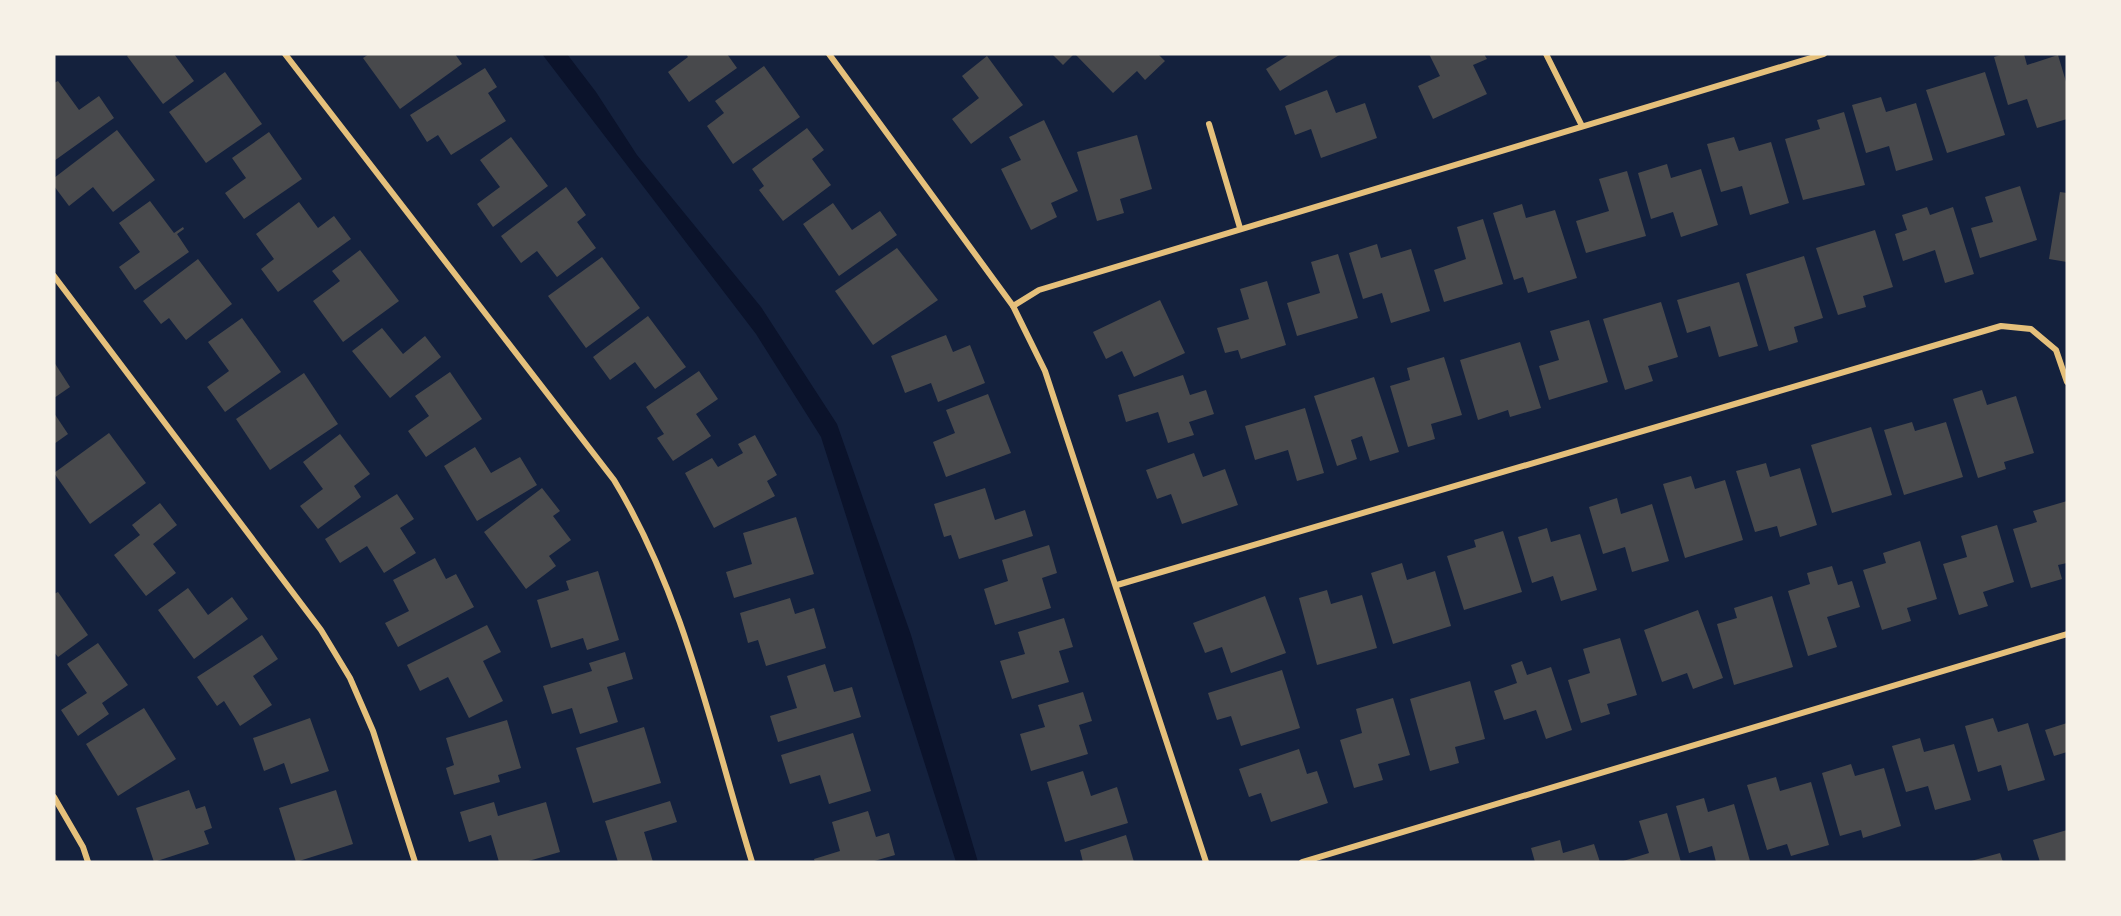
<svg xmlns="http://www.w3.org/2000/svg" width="2121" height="916" font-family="Roboto,sans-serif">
	<rect width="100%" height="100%" fill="#14213d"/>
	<!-- water -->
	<path fill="#0b132b" d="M542 54H567L596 92 637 155 761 307 837 424 911 635 978 862H956L821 437 756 334Z"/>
	<!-- building -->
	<g fill="#48494c">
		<path d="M129 54H174L194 81 163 104 127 56Z"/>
		<path d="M369 54H455L462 64 400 109 363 58Z"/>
		<path d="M686 54H727L737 68 689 102 668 72 688 57Z"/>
		<path d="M1052 54H1074L1063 65Z"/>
		<path d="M1075 54H1158L1165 61 1145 80 1137 71 1113 93Z"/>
		<path d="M1290 54H1341L1280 91 1266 69Z"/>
		<path d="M1429 54H1484L1487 59 1473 65 1487 94 1433 119 1418 86 1440 76Z"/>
		<path d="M2004 54H2024L2027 65 2058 55 2067 85V119L2037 128 2027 99 2008 105 1994 57Z"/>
		<path d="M987 56 1023 105 971 144 952 119 979 98 962 76Z"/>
		<path d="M764 66 800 117 733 164 707 126 724 113 715 101Z"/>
		<path d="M485 68 497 87 488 93 506 121 451 155 438 135 427 142 410 115Z"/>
		<path d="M225 72 262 124 206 163 169 112Z"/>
		<path d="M1985 72 2005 135 1947 153 1926 90Z"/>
		<path d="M58 81 79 110 99 96 114 118 54 161V83Z"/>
		<path d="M1327 90 1336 113 1365 103 1377 138 1321 158 1311 129 1295 135 1285 106Z"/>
		<path d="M1881 97 1886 112 1916 103 1933 160 1896 171 1889 146 1866 153 1852 105Z"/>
		<path d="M1844 112 1865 185 1803 200 1785 139 1820 129 1817 120Z"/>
		<path d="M1044 120 1078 191 1051 203 1057 217 1031 230 1001 169 1021 160 1009 137Z"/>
		<path d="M807 128 824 150 812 159 831 185 783 221 759 190 764 186 752 169Z"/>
		<path d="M117 130 155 180 113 212 93 187 69 206 54 186V178Z"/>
		<path d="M269 132 302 179 244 219 225 193 246 178 232 158Z"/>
		<path d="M1137 135 1152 189 1120 199 1124 213 1097 221 1077 152Z"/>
		<path d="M511 137 548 186 493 227 477 204 500 187 480 160Z"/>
		<path d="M1734 137 1739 151 1771 142 1789 203 1750 215 1742 186 1721 192 1707 144Z"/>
		<path d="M1667 164 1671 178 1701 169 1718 225 1681 237 1673 212 1651 219 1638 173Z"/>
		<path d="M1627 171 1646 236 1586 253 1576 221 1609 211 1599 179Z"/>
		<path d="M2020 186 2037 240 1980 258 1971 228 1993 222 1985 197Z"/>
		<path d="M566 187 586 215 577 222 596 248 557 277 537 251 521 263 501 236Z"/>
		<path d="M2060 192 2067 193V262L2049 259Z"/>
		<path d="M150 201 174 233 183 227 184 229 177 234 189 252 135 290 119 267 140 252 119 223Z"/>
		<path d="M299 202 318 228 334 216 351 239 278 292 261 269 274 259 256 234Z"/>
		<path d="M833 203 852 230 880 211 897 235 839 276 803 224Z"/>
		<path d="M1522 204 1526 218 1555 210 1577 278 1528 293 1523 277 1514 280 1493 213Z"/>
		<path d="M1927 207 1930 215 1953 207 1974 274 1945 283 1935 250 1903 261 1895 234 1907 230 1902 215Z"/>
		<path d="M1483 219 1503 284 1444 302 1434 270 1466 259 1457 227Z"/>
		<path d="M1875 230 1893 287 1863 296 1866 307 1838 315 1816 248Z"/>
		<path d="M1377 244 1381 258 1411 249 1430 311 1391 323 1382 293 1363 299 1349 253Z"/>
		<path d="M897 248 938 300 873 345 835 291Z"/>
		<path d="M360 250 399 301 343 342 313 301 340 281 332 271Z"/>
		<path d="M1338 254 1358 318 1297 336 1287 303 1320 293 1311 262Z"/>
		<path d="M1804 256 1823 318 1794 327 1798 342 1769 351 1746 274Z"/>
		<path d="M602 257 640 308 586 348 548 296Z"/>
		<path d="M198 259 232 304 186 340 169 318 161 324 143 301Z"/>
		<path d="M1267 281 1286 345 1241 359 1238 350 1225 353 1217 328 1249 319 1240 289Z"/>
		<path d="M1739 282 1758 346 1719 357 1710 326 1687 333 1677 300Z"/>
		<path d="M1160 300 1185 353 1134 377 1122 351 1106 359 1093 332Z"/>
		<path d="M1661 302 1678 357 1648 366 1653 381 1625 390 1603 319Z"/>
		<path d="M648 316 686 367 655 389 635 362 610 380 593 357Z"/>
		<path d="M242 318 281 372 225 412 207 387 229 371 208 342Z"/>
		<path d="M1589 320 1608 382 1549 400 1539 366 1559 360 1550 331Z"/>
		<path d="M382 328 403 354 425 336 441 357 390 398 352 351Z"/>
		<path d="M946 335 953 352 970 345 985 383 938 402 931 383 905 393 891 356Z"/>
		<path d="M1520 342 1541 408 1510 417 1508 410 1478 420 1460 360Z"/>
		<path d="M1444 357 1462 415 1431 424 1435 439 1408 447 1390 386 1410 380 1407 368Z"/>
		<path d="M54 362 70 387 54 398Z"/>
		<path d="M699 371 718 399 696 414 711 436 673 461 657 438 664 434 646 407Z"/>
		<path d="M450 372 482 419 426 457 408 431 429 416 415 396Z"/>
		<path d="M304 373 338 424 270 470 236 419Z"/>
		<path d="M1183 375 1190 395 1206 390 1214 414 1189 422 1194 435 1168 443 1158 412 1126 422 1118 395Z"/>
		<path d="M1374 377 1399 452 1370 461 1362 436 1351 440 1357 459 1337 466 1314 396Z"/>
		<path d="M1982 390 1987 405 2016 396 2034 453 2004 462 2006 469 1978 478 1953 399Z"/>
		<path d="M988 394 1011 453 946 477 933 442 955 433 946 410Z"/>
		<path d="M1305 408 1324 473 1297 481 1288 450 1255 460 1245 426Z"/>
		<path d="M54 413 68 434 54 444Z"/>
		<path d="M1912 422 1915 431 1946 422 1963 477 1904 495 1884 430Z"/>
		<path d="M1871 427 1892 495 1832 513 1811 445Z"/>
		<path d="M109 433 146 483 90 524 54 473Z"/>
		<path d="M340 434 370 474 354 486 361 497 318 529 300 506 323 489 303 462Z"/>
		<path d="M755 435 777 475 767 481 775 496 714 528 685 473 712 458 718 467 743 453 738 444Z"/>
		<path d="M475 447 491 473 520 457 537 485 477 521 444 466Z"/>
		<path d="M1194 453 1203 477 1225 469 1238 505 1182 524 1171 494 1157 499 1146 470Z"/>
		<path d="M1766 463 1770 477 1800 468 1817 525 1780 537 1777 526 1755 532 1736 471Z"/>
		<path d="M1691 476 1695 489 1725 480 1743 540 1685 558 1663 484Z"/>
		<path d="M542 488 560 511 553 516 571 540 549 556 556 566 526 589 484 532Z"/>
		<path d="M985 488 995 520 1025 510 1033 536 959 559 951 535 944 537 934 504Z"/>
		<path d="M397 494 414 519 400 528 416 553 384 573 367 546 340 563 325 539Z"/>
		<path d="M1617 498 1621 514 1652 504 1669 561 1632 572 1625 547 1603 554 1589 507Z"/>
		<path d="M2067 501V563L2058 565 2062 579 2031 588 2013 529 2037 522 2033 511Z"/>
		<path d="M160 503 177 525 153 544 176 573 146 596 114 555 140 535 132 525Z"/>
		<path d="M796 517 814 574 734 598 726 572 752 564 743 533Z"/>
		<path d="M1997 525 2014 582 1983 592 1988 606 1959 615 1943 564 1967 557 1961 536Z"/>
		<path d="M1547 528 1551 542 1580 534 1597 590 1561 601 1553 576 1532 583 1518 537Z"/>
		<path d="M1503 531 1522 592 1464 610 1447 556 1476 547 1474 540Z"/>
		<path d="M1920 541 1937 599 1907 608 1911 621 1882 630 1863 570 1886 563 1883 553Z"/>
		<path d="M1049 545 1057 573 1042 578 1051 608 995 625 984 589 1008 581 1002 560Z"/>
		<path d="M435 558 446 579 456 574 474 607 398 647 385 623 409 611 393 580Z"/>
		<path d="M1402 563 1407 580 1435 571 1451 626 1393 644 1371 573Z"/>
		<path d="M1832 566 1838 585 1852 581 1860 607 1827 617 1837 647 1808 656 1788 591 1810 584 1807 573Z"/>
		<path d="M598 571 619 640 587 650 583 638 551 648 537 600 569 590 566 581Z"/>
		<path d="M188 588 208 615 232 597 248 619 194 659 158 610Z"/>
		<path d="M1327 590 1331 604 1362 595 1377 648 1317 665 1299 598Z"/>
		<path d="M58 592 88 635 58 657 54 652V594Z"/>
		<path d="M1265 596 1286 653 1231 673 1222 647 1205 653 1193 623Z"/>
		<path d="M1772 596 1793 667 1734 685 1717 624 1737 618 1734 608Z"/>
		<path d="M790 598 795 614 814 608 826 648 766 666 758 640 748 643 740 613Z"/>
		<path d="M1698 610 1723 678 1693 689 1687 673 1662 682 1644 630Z"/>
		<path d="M1064 618 1073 647 1059 651 1069 682 1012 699 1000 661 1025 654 1018 632Z"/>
		<path d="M487 625 501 652 483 661 503 701 469 718 448 677 420 691 407 665Z"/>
		<path d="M262 635 278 659 253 676 272 705 240 726 224 701 217 706 197 677Z"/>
		<path d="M1620 638 1637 695 1607 704 1610 714 1581 723 1568 680 1590 673 1583 649Z"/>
		<path d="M98 643 128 685 102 703 109 714 78 736 61 710 87 693 67 664Z"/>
		<path d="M625 652 633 679 607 687 618 722 580 734 572 708 552 714 543 686 592 671 589 663Z"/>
		<path d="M1522 661 1527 675 1551 667 1572 730 1546 739 1536 710 1504 720 1494 691 1517 683 1511 665Z"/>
		<path d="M825 664 834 692 852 687 861 717 778 742 770 716 797 708 787 676Z"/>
		<path d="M1282 670 1300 728 1241 746 1231 716 1217 720 1208 693Z"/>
		<path d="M1470 681 1485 739 1455 747 1459 763 1430 771 1410 699Z"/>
		<path d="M1083 692 1092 721 1079 725 1088 754 1031 771 1020 734 1045 727 1038 705Z"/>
		<path d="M1393 698 1410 755 1378 764 1383 780 1354 788 1340 740 1362 733 1356 709Z"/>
		<path d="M144 708 176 759 118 796 86 744Z"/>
		<path d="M310 718 329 771 291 784 284 763 264 771 253 738Z"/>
		<path d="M1993 718 1998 732 2028 723 2045 780 2008 791 2001 765 1978 772 1965 726Z"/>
		<path d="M507 720 521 768 498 775 500 782 454 795 446 768 454 765 446 738Z"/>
		<path d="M2067 723V752L2054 756 2045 730Z"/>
		<path d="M644 727 661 783 593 803 576 748Z"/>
		<path d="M853 733 871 791 829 804 820 775 790 784 781 755Z"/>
		<path d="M1920 738 1924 752 1954 744 1971 800 1935 810 1928 786 1906 792 1892 746Z"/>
		<path d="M1299 749 1307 774 1317 771 1328 803 1271 822 1261 793 1249 797 1239 769Z"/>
		<path d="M1851 764 1855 776 1884 768 1901 826 1863 838 1861 830 1840 836 1822 773Z"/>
		<path d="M1083 771 1091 796 1117 787 1128 823 1065 842 1047 782Z"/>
		<path d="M1776 777 1780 791 1811 782 1829 845 1791 856 1787 844 1767 850 1747 785Z"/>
		<path d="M189 790 196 809 205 806 212 828 204 831 209 844 154 862 136 808Z"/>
		<path d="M336 790 353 844 296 862 279 808Z"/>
		<path d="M1704 798 1708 812 1734 804 1750 861 1716 862 1712 846 1689 853 1676 806Z"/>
		<path d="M670 801 677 822 644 832 653 862H618L605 821Z"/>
		<path d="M494 802 498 816 546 802 560 852 525 862H499L491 835 469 842 460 812Z"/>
		<path d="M868 811 876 837 889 833 895 855 871 862H815L814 859 840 851 832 822Z"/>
		<path d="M1667 813 1681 862H1620L1649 853 1639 821Z"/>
		<path d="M2067 830V862H2040L2033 840Z"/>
		<path d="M1126 835 1134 862H1083L1080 850Z"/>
		<path d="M1560 840 1563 853 1594 844 1600 862H1535L1531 848Z"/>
		<path d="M2000 853 2003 862H1971V861Z"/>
	</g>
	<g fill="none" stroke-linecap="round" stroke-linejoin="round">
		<!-- minor -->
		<g stroke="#e5c07b" stroke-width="6">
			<path d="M285 54 614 480C685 597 712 733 752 862"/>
			<path d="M829 54 1013 306 1045 371 1206 862"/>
			<path d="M1546 54 1582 126"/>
			<path d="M1209 124 1240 228"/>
			<path d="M54 276 321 630 350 678 373 731 415 862"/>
			<path d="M1013 306 1039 290 1824 54"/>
			<path d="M1117 585 2001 326 2031 329 2056 350 2067 382"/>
			<path d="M54 797 83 847 88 862"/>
			<path d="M1302 862 2067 634"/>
		</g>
	</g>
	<!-- border -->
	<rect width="2121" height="916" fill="none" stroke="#f6f1e7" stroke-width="111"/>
</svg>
